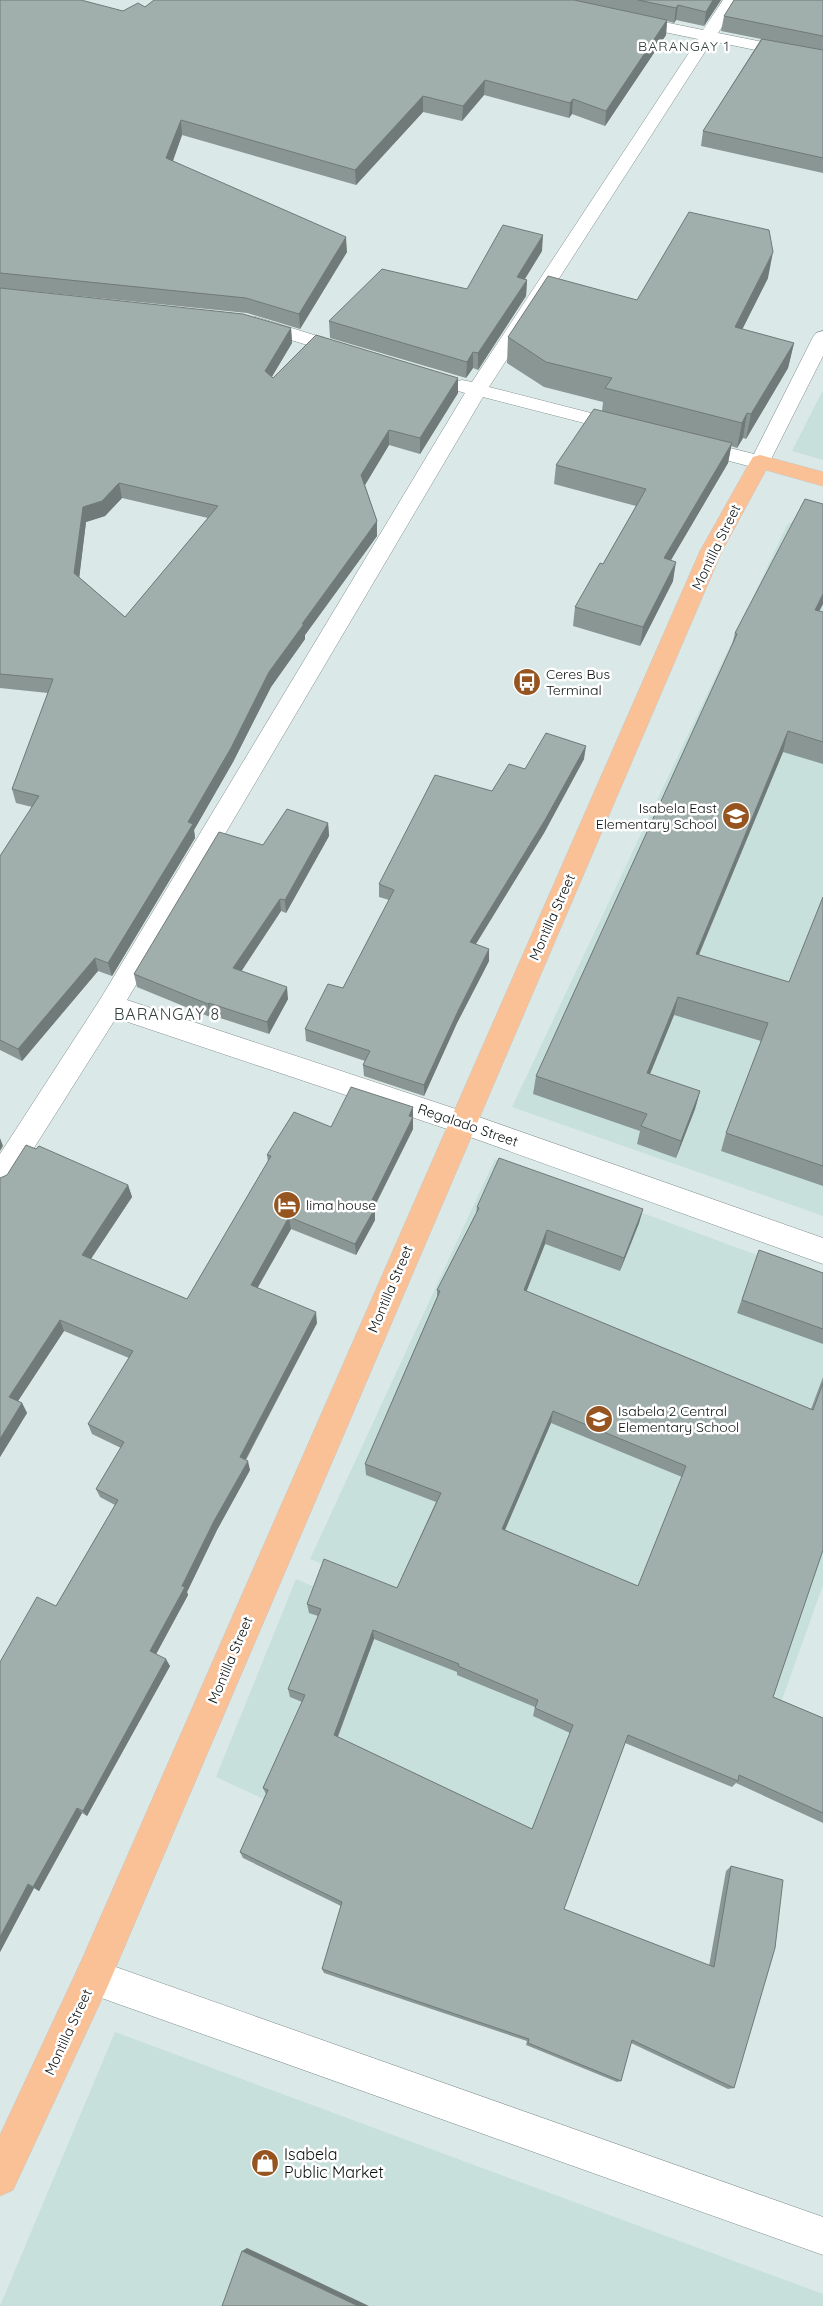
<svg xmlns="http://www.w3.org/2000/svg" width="823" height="2306" font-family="Quicksand,sans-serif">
	<rect width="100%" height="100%" fill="#dae9e7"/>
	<!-- built -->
	<g fill="#c7e0dc">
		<path d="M823 390V460L792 451Z"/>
		<path d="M814 508H823V1216L512 1107 787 525Z"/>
		<path d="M495 1159 823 1279V1585L768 1739 310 1559Z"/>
		<path d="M296 1579 608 1713 533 1923 216 1777Z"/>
		<path d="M115 2032 823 2294V2306H0Z"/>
	</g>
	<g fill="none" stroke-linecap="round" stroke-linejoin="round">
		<!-- minor casing -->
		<g stroke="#808e8c" stroke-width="1">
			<g id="minor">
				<path d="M723 0H739L718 33 823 54V64L712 41 489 387 630 423 633 427 630 431 623 433 483 397 127 1000 462 1111 823 1238V1264L459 1133 116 1018 10 1186 0 1190V1154L101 998 465 393 455 390 452 386 455 382 462 380 472 382 698 39 630 25 624 23 622 20 624 17 630 15 703 30Z"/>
				<path d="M256 317 353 347 356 351 353 355 346 357 249 327 246 323 249 319Z"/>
				<path d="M823 331V356L767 467 760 469 687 450 684 445 687 440 694 439 754 454 813 337 816 333Z"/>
				<path d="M93 1959 823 2217V2255L93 1995 80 1990 75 1977 80 1964Z"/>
			</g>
		</g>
		<!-- major casing -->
		<g stroke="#c4c5c5" stroke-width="1">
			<path id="major" d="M760 455 823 472V486L766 470 722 551 106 1990 13 2190 0 2196V2135L80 1964 700 551 750 462 753 457Z"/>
		</g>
		<!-- minor -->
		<use href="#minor" fill="#fff" fill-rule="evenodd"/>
		<!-- major -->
		<use href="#major" fill="#fbc196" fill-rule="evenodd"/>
	</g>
	<!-- wall -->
	<g fill="#8a9694" fill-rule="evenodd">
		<path d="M0 0 123 11 145 7 154 0H721L704 26 676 20 674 23 667 21 666 35 605 126 572 114 569 118 484 95 462 121 423 112 356 185 182 135 173 161 347 252 300 329 247 313 0 288Z"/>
		<path d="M823 0V173L701 146 703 131 761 39 721 31 724 16Z"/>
		<path d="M542 251 525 279 527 280 526 296 478 370 473 368 466 378 330 338 329 321 467 289Z"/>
		<path d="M768 278 742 329 794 343 788 368 746 439 743 438 737 448 731 446 728 463 671 560 673 581 640 646 573 626 575 607 603 564 636 506 554 484 556 465 602 411 603 402 544 387 507 363 508 337 637 300Z"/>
		<path d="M0 288 291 328 292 343 272 377 273 378H458V393L420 454 389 445 365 485 377 521V536L305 635V639L271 687 233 762 194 830 195 838 112 976 98 971 22 1061 0 1050V856L32 807 16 803 12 789 48 693 0 688ZM122 498 208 518 125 617 79 577 86 522 105 516Z"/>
		<path d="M819 611 823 612V764L783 752 699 955 789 982 823 897V1186L721 1151 726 1133 761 1041 674 1015 650 1074 700 1091 695 1109 676 1158 637 1144 640 1131 533 1094 536 1076 732 645 735 633Z"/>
		<path d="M584 759 544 833 476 944 489 961 457 1023 424 1096 364 1076 363 1065 365 1061 306 1041 305 1029 343 988 389 900 379 897V884L492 791 525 769Z"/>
		<path d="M328 823 329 836 286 913 281 911 241 971 288 999 269 1034 211 1015 210 1017 137 987 134 974 263 845Z"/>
		<path d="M413 1107V1129L374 1208 375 1220 356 1255 291 1229 257 1288 317 1323 246 1460 250 1470 217 1530 187 1592 188 1595 156 1654 170 1666 87 1816 82 1813 39 1891 34 1888 0 1952V1662L56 1606 115 1505 100 1497 96 1489 121 1448 92 1434 88 1424 129 1358 64 1331 18 1401 22 1403 27 1413 0 1457V1178L128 1185 132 1197 91 1259 187 1299 268 1162 267 1155 331 1127Z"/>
		<path d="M477 1207 643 1209 639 1223 620 1271 545 1244 526 1291 811 1409 823 1377V1550L773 1697 823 1718V1823L736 1783 732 1787 625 1743 564 1909 709 1966 726 1871 731 1866 734 2088 728 2089 631 2043 621 2081 617 2082 526 2045 527 2041 324 1973 322 1969 341 1906 243 1858 240 1852 266 1794 263 1788 302 1702 290 1697 288 1689 318 1616 309 1613 307 1604 397 1588 436 1502 366 1475 365 1464 437 1297V1290L476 1213ZM551 1423 682 1477 638 1586 505 1530ZM374 1639 457 1672V1675L535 1707 533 1716 570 1733 532 1829 338 1737Z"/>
		<path d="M759 1250 823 1273V1344L737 1313Z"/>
	</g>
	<!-- shaded-wall -->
	<g fill="#707a78">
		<path d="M713 0H721L704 26 706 12Z"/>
		<path d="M678 5 676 20 674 23 676 8Z"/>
		<path d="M667 20 666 35 605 126 606 111Z"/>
		<path d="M485 80 484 95 462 121 463 106Z"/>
		<path d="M423 96V112L356 185 355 170Z"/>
		<path d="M573 99 572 114 569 118 570 103Z"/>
		<path d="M181 120 182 135 168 174 166 158Z"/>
		<path d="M543 235 542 251 516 293 517 277Z"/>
		<path d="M346 237 347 252 300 329 299 314Z"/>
		<path d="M773 252 768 278 731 352 735 327Z"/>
		<path d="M527 280 526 296 478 370V353Z"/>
		<path d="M291 328 292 343 266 386 265 371Z"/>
		<path d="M794 343 788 368 746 439 751 414Z"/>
		<path d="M473 352V368L466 378 467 362Z"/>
		<path d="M458 378V393L420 454V438Z"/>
		<path d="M747 413 743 438 737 448 742 423Z"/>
		<path d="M389 430V445L362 490 361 475Z"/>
		<path d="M732 443 728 463 661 577 664 558Z"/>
		<path d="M119 483 122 498 105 516 86 522 78 588 74 573 83 507Z"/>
		<path d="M377 521V536L305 635V639L271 687 233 762 194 830 195 838 112 976 108 963 188 822 269 672 302 624Z"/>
		<path d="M676 562 673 581 640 646 643 627Z"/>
		<path d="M823 594V604L809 631 815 610Z"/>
		<path d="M788 731 783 752 691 973 696 954Z"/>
		<path d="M586 746 584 759 544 833 469 955 470 942Z"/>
		<path d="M328 823 329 836 286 913 285 900Z"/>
		<path d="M280 899 281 911 235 981 233 968Z"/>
		<path d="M489 949V961L457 1023 424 1096V1085L458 1011Z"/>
		<path d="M95 958 98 971 22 1061 18 1049Z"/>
		<path d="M287 987 288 999 269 1034 267 1022Z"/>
		<path d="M678 997 674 1015 643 1091 647 1073Z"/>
		<path d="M209 1003 211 1015 210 1017 208 1004Z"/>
		<path d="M700 1091 695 1109 676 1158 681 1141Z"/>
		<path d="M413 1107V1129L369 1217V1206Z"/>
		<path d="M0 1138 3 1146 0 1151Z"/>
		<path d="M128 1185 132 1197 86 1266 82 1255Z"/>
		<path d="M375 1208V1220L356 1255 355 1244Z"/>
		<path d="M643 1209 639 1223 620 1271 624 1258Z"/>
		<path d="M289 1217 291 1229 253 1296 251 1285Z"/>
		<path d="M547 1230 545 1244 522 1303 524 1290Z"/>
		<path d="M316 1312 317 1323 242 1466 240 1457Z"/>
		<path d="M60 1320 64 1331 14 1407 9 1397Z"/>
		<path d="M22 1403 27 1413 0 1457V1439Z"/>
		<path d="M553 1411 551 1423 501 1539 502 1529Z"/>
		<path d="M248 1461 250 1470 217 1530 187 1592 188 1595 154 1658 150 1651 214 1521Z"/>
		<path d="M373 1630 374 1639 335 1743 334 1735Z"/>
		<path d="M166 1659 170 1666 87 1816 83 1811Z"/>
		<path d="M77 1808 82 1813 39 1891 33 1887Z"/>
		<path d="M28 1884 34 1888 0 1952V1937Z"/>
		<path d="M247 2248 369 2306H358L242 2251Z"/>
	</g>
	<!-- building -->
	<g fill="#a0afac" stroke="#707a78" fill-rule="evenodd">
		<path d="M0 0H81L123 11 138 3 145 7 154 0H574L667 20 606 111 573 99 570 103 485 80 463 106 423 96 355 170 181 120 166 158 346 237 299 314 246 298 0 273Z"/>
		<path d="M638 0H713L706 12 678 5 676 8Z"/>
		<path d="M734 0H823V36L724 16Z"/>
		<path d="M762 39 823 50V158L703 131Z"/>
		<path d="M689 212 769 230 773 252 735 327 794 343 751 414 747 413 742 423 605 388 612 378 546 362 508 337 548 276 637 300Z"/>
		<path d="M503 225 543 235 517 277 527 280 478 353 473 352 467 362 329 321 382 269 467 289Z"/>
		<path d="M0 288 243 314 291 328 265 371 273 378 316 335 458 378 420 438 389 430 361 475 377 521 302 624H304L269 672 231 748 188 822 193 824 108 963 95 958 18 1049 0 1040V856L39 796 12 789 53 679 0 674ZM119 483 218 506 125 617 74 573 83 507 102 501Z"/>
		<path d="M594 409 732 443 664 558 676 562 643 627 575 607 600 563 603 564 646 489 556 465Z"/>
		<path d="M805 499 823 504V594L815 610 823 612V742L788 731 696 954 789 982 823 897V1166L726 1133 768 1023 678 997 647 1073 700 1091 681 1141 641 1126 647 1114 536 1076 737 634 735 633Z"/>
		<path d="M546 733 586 746 545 820 470 942 489 949 458 1011 424 1085 363 1065 370 1051 305 1029 328 984 343 988 394 890 379 884 435 775 492 791 509 764 525 769Z"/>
		<path d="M287 809 328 823 285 900 280 899 233 968 287 987 267 1022 209 1003 208 1004 134 974 219 832 263 845Z"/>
		<path d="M351 1087 413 1107 409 1116 413 1117 369 1206 375 1208 355 1244 289 1217 251 1285 316 1312 240 1457 248 1461 214 1521 182 1586 185 1587 150 1651 166 1659 83 1811 77 1808 33 1887 28 1884 0 1937V1662L37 1597 56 1606 118 1500 96 1489 124 1442 88 1424 133 1351 60 1320 9 1397 22 1403 0 1439V1178L7 1175 26 1145 36 1149 39 1146 128 1185 82 1255 187 1299 271 1156 267 1155 294 1112 331 1127Z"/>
		<path d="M499 1158 643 1209 624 1258 547 1230 524 1290 813 1410 823 1383V1550L773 1697 823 1718V1813L739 1775 738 1781 628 1735 564 1909 714 1967 731 1866 783 1880 775 1948 734 2088 632 2040 621 2081 528 2043 529 2039 322 1969 342 1902 240 1852 268 1790 263 1788 305 1695 288 1689 321 1609 307 1604 324 1559 397 1588 441 1493 365 1464 440 1291 437 1290 479 1208 477 1207ZM553 1411 686 1466 638 1586 502 1529ZM373 1630 459 1664 458 1666 538 1700 535 1708 573 1725 532 1829 334 1735Z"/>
		<path d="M759 1250 823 1273V1329L742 1300Z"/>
		<path d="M242 2251 358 2306H222Z"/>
	</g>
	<!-- icons -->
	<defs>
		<g id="bus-disc" transform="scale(1.4375)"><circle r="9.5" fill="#955420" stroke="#fff"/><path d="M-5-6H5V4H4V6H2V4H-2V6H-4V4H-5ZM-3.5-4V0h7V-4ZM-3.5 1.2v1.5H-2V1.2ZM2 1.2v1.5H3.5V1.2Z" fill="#fff"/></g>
		<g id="school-disc" transform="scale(1.4375)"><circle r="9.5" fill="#955420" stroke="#fff"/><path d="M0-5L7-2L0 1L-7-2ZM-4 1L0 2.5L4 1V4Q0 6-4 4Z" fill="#fff"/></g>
		<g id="hotel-disc" transform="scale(1.4375)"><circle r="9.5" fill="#955420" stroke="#fff"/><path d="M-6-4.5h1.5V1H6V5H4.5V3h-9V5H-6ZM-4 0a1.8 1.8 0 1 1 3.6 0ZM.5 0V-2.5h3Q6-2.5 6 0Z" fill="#fff"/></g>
		<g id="shop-disc" transform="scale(1.4375)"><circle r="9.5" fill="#955420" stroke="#fff"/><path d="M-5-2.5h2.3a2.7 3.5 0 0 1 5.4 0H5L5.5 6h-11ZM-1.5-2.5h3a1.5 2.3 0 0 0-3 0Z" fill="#fff"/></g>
	</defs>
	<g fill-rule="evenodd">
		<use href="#bus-disc" x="527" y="682"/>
		<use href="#school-disc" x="736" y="816"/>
		<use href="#hotel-disc" x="287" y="1205"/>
		<use href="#school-disc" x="599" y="1419"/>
		<use href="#shop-disc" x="265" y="2163"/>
	</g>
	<g text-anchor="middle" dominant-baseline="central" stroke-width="5" stroke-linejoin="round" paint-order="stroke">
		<!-- far-quarter labels -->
		<g font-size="14" letter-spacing="1" fill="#364240" stroke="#fff">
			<text x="684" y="46">BARANGAY 1</text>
		</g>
		<!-- street labels -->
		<g font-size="14" fill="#0a0f0e" stroke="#fff">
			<text transform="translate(716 547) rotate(-64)">Montilla Street</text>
			<text transform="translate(552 917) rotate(-66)">Montilla Street</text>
			<text transform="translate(468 1125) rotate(19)">Regalado Street</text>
			<text transform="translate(390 1289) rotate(-67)">Montilla Street</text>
			<text transform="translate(230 1660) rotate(-67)">Montilla Street</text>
			<text transform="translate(68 2032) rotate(-65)">Montilla Street</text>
		</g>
		<!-- poi labels -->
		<g font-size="14" fill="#0a0f0e" stroke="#fff" text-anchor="start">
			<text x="546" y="674">Ceres Bus<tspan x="546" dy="16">Terminal</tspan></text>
			<text x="717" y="808" text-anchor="end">Isabela East<tspan x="717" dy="16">Elementary School</tspan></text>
			<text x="306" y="1205">lima house</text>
			<text x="618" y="1411">Isabela 2 Central<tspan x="618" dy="16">Elementary School</tspan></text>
		</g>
		<!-- quarter labels -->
		<g font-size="16" letter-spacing="1" fill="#364240" stroke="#fff">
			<text x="167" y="1014">BARANGAY 8</text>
		</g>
		<!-- near-poi labels -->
		<g font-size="16" fill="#0a0f0e" stroke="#fff" text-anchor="start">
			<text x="284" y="2154">Isabela<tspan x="284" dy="18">Public Market</tspan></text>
		</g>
	</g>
</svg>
